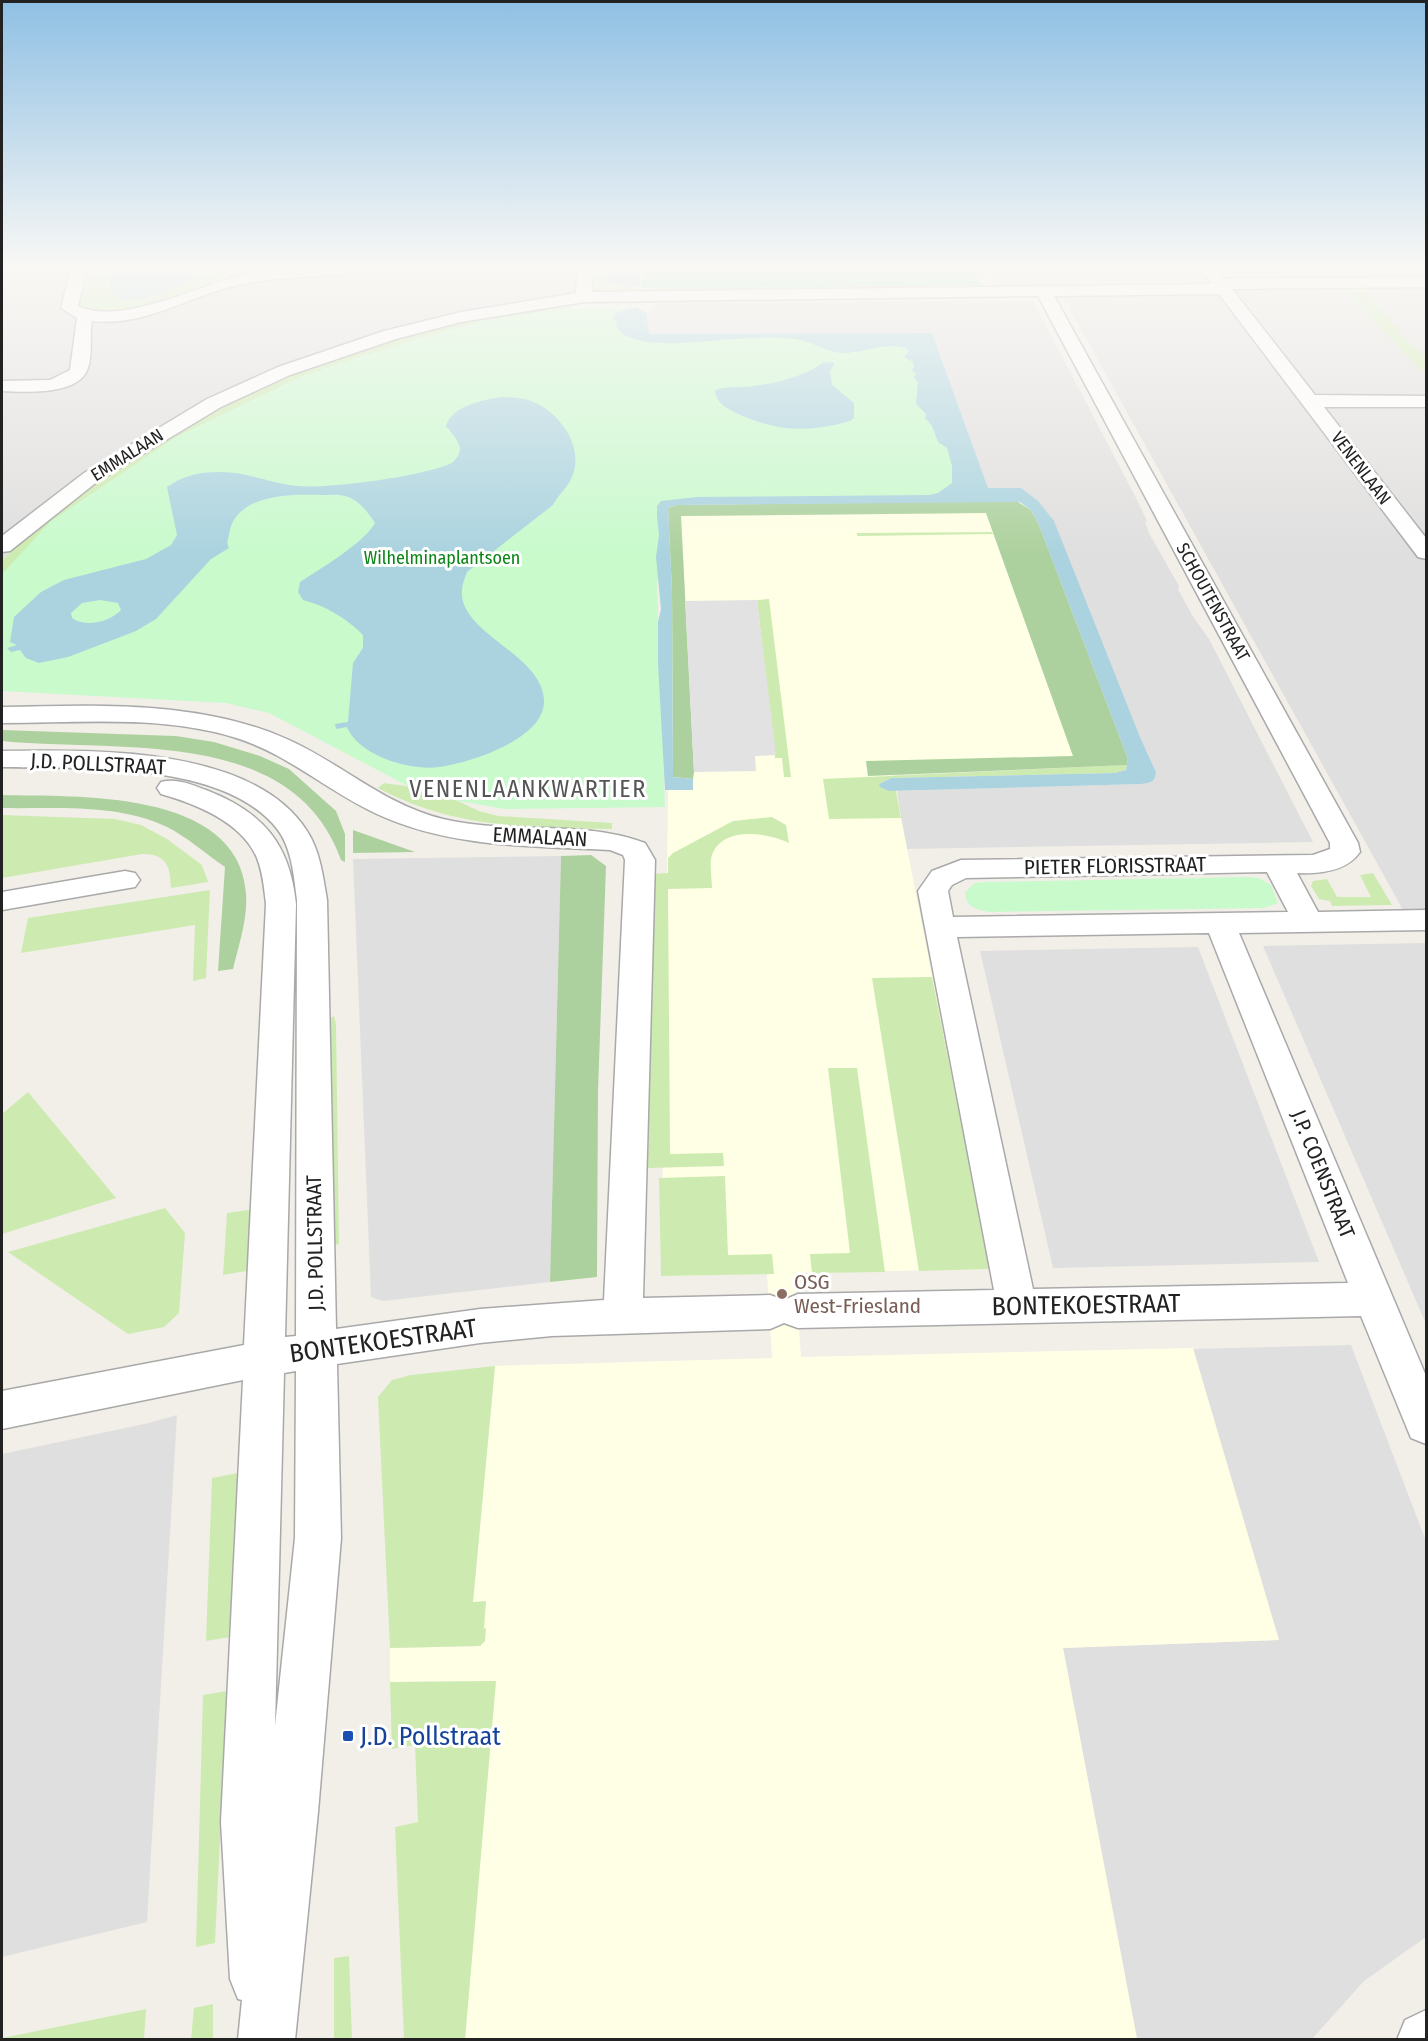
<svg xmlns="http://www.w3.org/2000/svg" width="1428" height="2041" font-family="'Fira Sans Condensed',sans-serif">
	<rect width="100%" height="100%" fill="#f2efe9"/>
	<!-- residential -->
	<g fill="#e0dfdf">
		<path d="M2 269H592L591 288 593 290 601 293 657 292V303L1033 301 1136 498 1147 521 1145 522 1150 535 1179 586 1178 589 1192 615 1209 639 1313 842 907 849 896 791 1141 784 1156 772 1140 737 1102 644 1021 488H988L932 333 648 334 646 312 651 311 655 303 569 304 249 392 185 426 33 531 2 560Z"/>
		<path d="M988 269H1426V909L1403 910 1058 288 998 289Z"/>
		<path d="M561 856 550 1282 383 1301 371 1297 353 859Z"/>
		<path d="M1426 943V1324L1263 946Z"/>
		<path d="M1198 947 1319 1262 1053 1268 980 951Z"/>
		<path d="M1351 1345 1426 1541V1937L1364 1981 1312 2039H1137L1063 1648 1278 1640 1193 1349Z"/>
		<path d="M177 1415 147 1922 2 1957V1454L149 1423Z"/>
	</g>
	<!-- education -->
	<path fill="#ffffe5" d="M986 513 1073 756 866 762 868 776 894 774 901 818 990 1269 795 1273 801 1357 1193 1348 1279 1640 1063 1648 1137 2039H465L496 1681 390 1682V1648L480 1646 486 1602H473L495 1366 772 1358 767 1274 661 1276 671 595H685L681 516Z"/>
	<!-- grass -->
	<g fill="#cdebb0">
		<path d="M87 269H108V285L126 299C146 298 191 287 202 269L234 270 228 275 217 280 220 281C189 292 105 328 77 306Z"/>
		<path d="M593 273 605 274 604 278 648 292 595 291 591 288Z"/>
		<path d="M932 284 935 290 657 292V287Z"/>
		<path d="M1343 288H1362L1399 329 1397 330C1406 341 1417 348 1426 358V370H1420Z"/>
		<path d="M569 304 572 318 2 577V560C132 440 296 355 470 319 503 313 536 309 569 304Z"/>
		<path d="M992 532 993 534 861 536H857V533Z"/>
		<path d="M769 599 791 777H784L782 758H775L757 600Z"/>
		<path d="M1127 765 1126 770 1115 773 891 778 879 784 889 791H896L901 818 829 819 823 779Z"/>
		<path d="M384 783 426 789 447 796 479 811 498 816 612 823V829C528 827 454 829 378 788Z"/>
		<path d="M2 815 115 819 141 825 167 839 202 865 208 882 171 888C170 866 167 854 142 854L2 878Z"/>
		<path d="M772 817 786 825 789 843C768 833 723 825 712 855 709 864 712 878 712 888L668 889 670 1154 723 1153 724 1166 648 1168 652 874 668 873V858L673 853 733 821Z"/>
		<path d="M1373 873 1392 905 1332 906 1330 901 1319 899 1311 886 1313 881 1327 879 1337 897H1371L1360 875Z"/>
		<path d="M210 890 206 978 193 981 195 925 21 953 28 918Z"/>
		<path d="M932 977 990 1269 919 1271 872 978Z"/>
		<path d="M334 1016 336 1024 339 1244 327 1246 325 1021Z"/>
		<path d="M828 1068H857L885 1272 812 1273 810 1254 850 1253Z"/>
		<path d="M28 1092 116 1198 2 1234V1114Z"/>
		<path d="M725 1176 728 1255 772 1254 774 1274 661 1276 659 1178Z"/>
		<path d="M165 1208 185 1233 179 1313 164 1327 128 1334 8 1252Z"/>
		<path d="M255 1209 252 1270 223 1275 227 1213Z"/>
		<path d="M495 1366 473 1602 486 1601 484 1628 486 1629 485 1641 480 1646 390 1648 378 1397 392 1380 411 1375Z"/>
		<path d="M243 1472 230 1637 206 1641 212 1478Z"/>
		<path d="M496 1681 465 2039H404L395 1827 418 1822 415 1745 392 1749 390 1682Z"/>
		<path d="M227 1691 215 1943 196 1947 203 1695Z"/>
		<path d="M349 1956 352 2039H334V1958Z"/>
		<path d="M213 2004V2039H191L194 2008Z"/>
		<path d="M146 2009 144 2039H2V2038Z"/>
	</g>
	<!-- forest -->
	<g fill="#add19e">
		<path d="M1016 501 1031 510 1039 525 1128 759 1127 765 868 776 866 761 1073 756 986 513 681 516 694 772 693 779 673 777 672 591 668 508 677 505Z"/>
		<path d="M2 730 176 736 214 742 260 756 289 769 336 811 345 834V862L341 860C293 724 114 753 2 741Z"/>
		<path d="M2 795C75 797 238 788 246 893 248 918 239 944 233 969L218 971 225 867C206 854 187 837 167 827 117 803 55 809 2 808Z"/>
		<path d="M353 830 415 852 353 853Z"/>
		<path d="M591 855 606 866 598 1091 597 1277 550 1282 561 856Z"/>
	</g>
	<!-- park -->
	<g fill="#c8facc">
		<path d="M636 308 639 335 916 339 972 496 669 502 657 585 665 807 505 809 425 795 269 713 226 703 2 691V574L51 521 176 437 302 376 409 341 483 321 561 309Z"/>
		<path d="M1249 877 1259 878 1271 885 1278 903 1264 908 990 912C977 910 965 907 965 892L975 883 985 882Z"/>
	</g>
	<!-- pitch -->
	<path fill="#88e0be" d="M642 269H974L981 285 641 288Z"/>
	<!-- parking -->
	<path fill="#e2e2e2" d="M757 600 776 755 755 756 756 771 694 772 685 601Z"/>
	<!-- water -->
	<g fill="#aad3df" fill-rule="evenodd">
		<path d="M108 269H202C193 284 144 301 127 299 119 299 115 295 110 290Z"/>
		<path d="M621 269H640V286L630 287 606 282 604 278 605 274Z"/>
		<path d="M636 307 646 312 649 334 932 333 988 488H1021L1038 501 1054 521 1140 737 1156 772C1155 782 1150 783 1141 784L889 791 880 787 879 784 891 778 1115 773 1126 770 1128 759 1039 525 1031 510 1020 502 677 505 668 508 672 591 673 777 693 779V790H665L658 663V622L661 609 656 557 659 535 657 517V506L661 501 697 497 929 495 938 493 952 483V466L947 448 938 442 932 426 925 418 926 414 916 404 918 382 914 377 916 374 911 369 914 368 913 362 904 357 909 351 906 348C885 342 863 353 842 353 831 353 814 343 800 340 778 336 753 338 731 339 705 341 632 352 616 327L617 321 613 319 615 313Z"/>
		<path d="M824 362 835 363 830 371 832 385 854 403V418L850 421C807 433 777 432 736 413 726 408 716 403 715 390 728 386 739 388 753 386 778 383 803 377 824 362Z"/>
		<path d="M500 397C514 397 528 398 540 405 564 419 585 451 571 479 567 488 558 495 553 505L467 572C465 578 462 584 462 590 458 633 542 654 544 700 546 739 469 763 439 767 410 771 359 756 347 727L336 729 335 724 348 722 353 663 363 648V635C346 618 326 606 303 600L298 592 300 582C320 569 364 543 375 523 367 511 359 500 345 496 337 494 330 495 322 495 290 494 234 494 229 535 228 541 226 542 229 548L211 559 156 619 136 631 68 657 39 663 26 658 20 650 11 652 7 648 17 645 10 642 14 617 41 592 64 580 146 559 171 545 177 535 167 487C182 476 199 472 218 472 246 471 271 484 298 486 329 489 425 476 452 463 456 460 460 453 460 449 460 442 450 431 446 426 453 405 481 401 500 397ZM100 600 118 603 121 610C110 622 85 628 72 618L71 613 82 603Z"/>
	</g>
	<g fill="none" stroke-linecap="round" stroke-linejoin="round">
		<!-- minor casing -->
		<g stroke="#a9a9a9" stroke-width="3">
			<g id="minor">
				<path d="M71 269H87L78 306C122 327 201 283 248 274L245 269H356L349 274C309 277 268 277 230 287 185 299 141 327 92 321 89 337 93 353 88 368 79 396 25 392 2 391V381L50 380 70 370 77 318 61 308Z"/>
				<path d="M577 269H593L592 292 1212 284 1203 273 1207 269 1216 270 1224 279 1426 277V287L1232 289 1315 395 1426 396V407H1324L1426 538V559L1418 557 1219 294 1054 296 1358 843 1360 852C1346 872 1319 874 1297 873L1318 912 1426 910V930L1239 933 1426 1376V1444L1411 1438 1361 1316 798 1328 784 1323 770 1329 552 1336 480 1343 337 1364 341 1538 318 1812 295 2040H238L242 2000 238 1999 230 1979 221 1822 243 1380 2 1429V1391L244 1345 266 904C264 888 263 873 257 858 242 822 196 804 161 794L157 788 161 782C177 778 192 785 206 790 263 812 290 844 296 904L285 1337 296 1336 297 900C294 877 292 849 278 830 224 760 81 769 2 767V751C91 750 252 745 307 831 320 851 323 876 327 900L336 1329 480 1309 604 1300 625 860 623 855 610 850C532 846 450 848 377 814 327 791 287 753 233 737 160 715 78 723 2 723V707C96 705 201 700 289 740 342 764 385 805 443 819 509 835 583 819 645 843L655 860 643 1298 770 1295 784 1300 798 1294 994 1290 918 891 932 871 961 860 1313 855 1330 849V843L1038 296 584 302 461 322 396 339 290 375 221 407 98 481 10 551 2 552V536L84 473 207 399 278 367 384 331 461 312 576 293ZM1267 872 1288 912 953 917 948 891 952 885 966 878ZM1209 933 1348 1283 1033 1289 957 937ZM296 1371 295 1538 275 1726 284 1373Z"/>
				<path d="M125 871 135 873 140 880 135 887 2 910V892Z"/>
				<path d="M1426 2010V2040H1397L1405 2020Z"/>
			</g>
		</g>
		<!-- minor -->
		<use href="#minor" fill="#fff" fill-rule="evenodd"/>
	</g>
	<!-- sky -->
	<linearGradient id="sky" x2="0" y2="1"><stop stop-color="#8fc0e4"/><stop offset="0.48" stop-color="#f9f8f5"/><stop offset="1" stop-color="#f9f8f5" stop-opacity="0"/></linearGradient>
	<rect width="1428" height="555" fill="url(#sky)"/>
	<!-- markers -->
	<circle fill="#8d6e63" stroke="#fff" stroke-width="2" cx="782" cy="1294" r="6"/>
	<rect fill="#1a4fb4" stroke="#fff" stroke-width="2" x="342" y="1730" width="12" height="12" rx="3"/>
	<g text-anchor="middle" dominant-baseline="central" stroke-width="6" stroke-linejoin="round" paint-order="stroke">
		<!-- far-street labels -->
		<g font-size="18" fill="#222" stroke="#fff">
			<text transform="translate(127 455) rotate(-32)">EMMALAAN</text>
			<text transform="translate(1361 468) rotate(53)">VENENLAAN</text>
			<text transform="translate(1213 602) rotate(61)">SCHOUTENSTRAAT</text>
		</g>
		<!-- far-park labels -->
		<g font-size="18" fill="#0c8416" stroke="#fff">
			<text x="442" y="558">Wilhelminaplantsoen</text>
		</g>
		<!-- street labels -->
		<g font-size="21" fill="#222" stroke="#fff">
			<text transform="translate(98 764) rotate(3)">J.D. POLLSTRAAT</text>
			<text transform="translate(540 837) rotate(3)">EMMALAAN</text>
			<text transform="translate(1115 866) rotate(-1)">PIETER FLORISSTRAAT</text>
			<text transform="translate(1323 1174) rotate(68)">J.P. COENSTRAAT</text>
			<text transform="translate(315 1243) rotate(-91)">J.D. POLLSTRAAT</text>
		</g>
		<!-- education labels -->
		<g font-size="21" fill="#785e54" stroke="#fff" text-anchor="start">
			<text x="794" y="1282">OSG<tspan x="794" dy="24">West-Friesland</tspan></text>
		</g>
		<!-- quarter labels -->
		<g font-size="24" letter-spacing="1.5" fill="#555" stroke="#fff">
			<text x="528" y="789">VENENLAANKWARTIER</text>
		</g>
		<!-- near-street labels -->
		<g font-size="26" fill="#222" stroke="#fff">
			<text transform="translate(1086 1305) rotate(-1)">BONTEKOESTRAAT</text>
			<text transform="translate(383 1341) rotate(-8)">BONTEKOESTRAAT</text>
		</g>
		<!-- near-transit labels -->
		<g font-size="26" fill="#164399" stroke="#fff" text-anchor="start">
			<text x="360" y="1736">J.D. Pollstraat</text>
		</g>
	</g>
	<!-- border -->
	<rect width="1428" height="2041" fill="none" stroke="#222222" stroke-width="6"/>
</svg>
